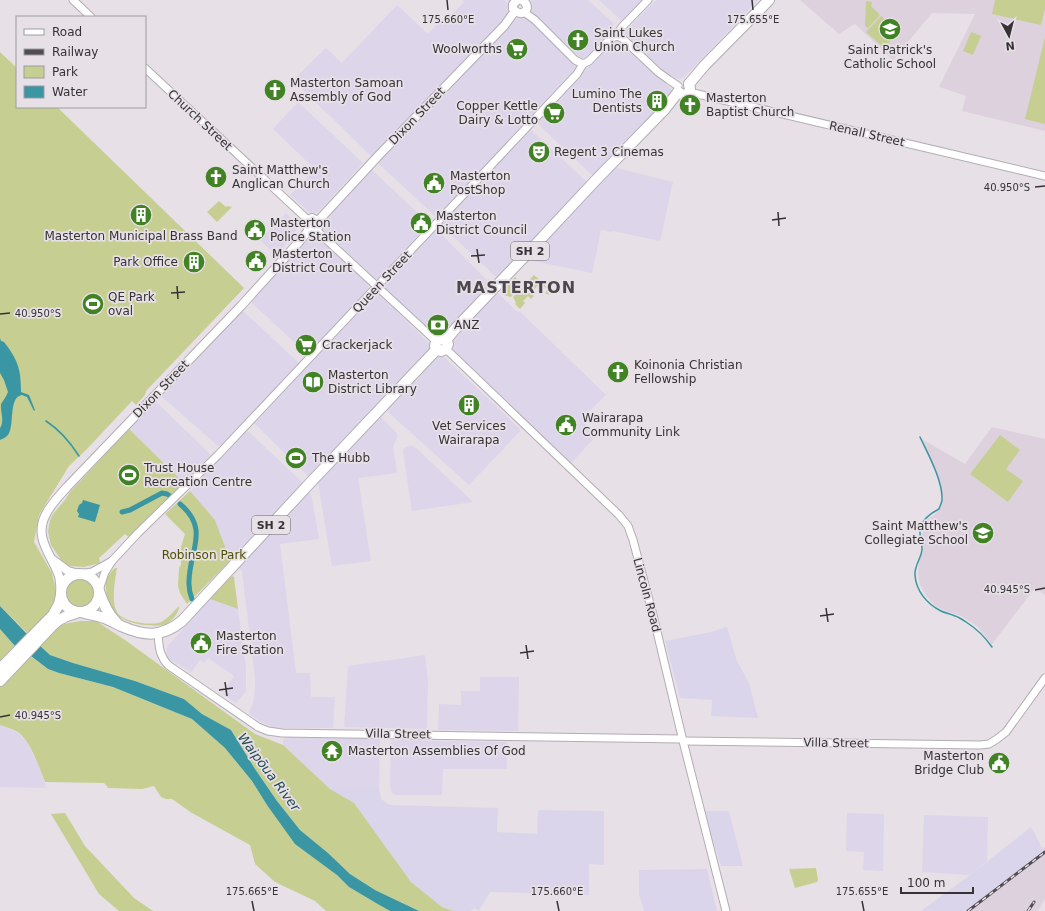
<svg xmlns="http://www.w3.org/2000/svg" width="1045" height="911" font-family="'DejaVu Sans',sans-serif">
	<rect width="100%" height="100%" fill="#e7e0e7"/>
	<!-- commercial -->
	<g fill="#ddd5ea">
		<path d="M462 0H504L510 5 509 10 502 22 372 157 293 80 326 48 342 63 397 5 428 34 440 21 443 24 464 2Z"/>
		<path d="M532 0H588L613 23V29L587 57 581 58 531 11 529 6Z"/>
		<path d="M599 0H642L622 21Z"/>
		<path d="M656 0H758L685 76 682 78 678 79 675 78 666 73 625 35V32Z"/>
		<path d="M525 15 577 66 578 68 436 217 378 163 519 16Z"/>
		<path d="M614 41 618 42 621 44 672 90 673 94 593 176 538 124V121L611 42Z"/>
		<path d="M298 102 363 163 319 211 315 213H310L290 195 315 169 273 129Z"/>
		<path d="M530 129 588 183 500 277H496L441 225 442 223Z"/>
		<path d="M613 167 673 182 660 241 613 231 611 232 601 230 592 273 533 261 532 259V256Z"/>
		<path d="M372 170 426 221 427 225 378 279H376L322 229 321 226Z"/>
		<path d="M286 213 297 224 295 226 297 229 295 232 296 233 284 246V247L276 255 260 240Z"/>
		<path d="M435 231H438L490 283 491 286 438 337 435 335 384 288V286Z"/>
		<path d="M310 234H313L315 235 368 284V289L311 351 306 353 252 303V301L253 299Z"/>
		<path d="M497 292 516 311 520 312 540 331 606 395 583 418 582 421 597 435 571 463 451 348 452 339Z"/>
		<path d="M377 293H378L429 343V349L310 476H308L253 422Z"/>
		<path d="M241 311 244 312 298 362V364L222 445 218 446 162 397V394Z"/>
		<path d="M442 355 521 430 469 485 389 413 388 409 439 356Z"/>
		<path d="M155 401 211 455 184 483 129 429Z"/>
		<path d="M380 416 398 435 393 447 397 473 358 478 371 561 332 566 318 482 319 480Z"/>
		<path d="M245 431 249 432 302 482V485L233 558 227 552 215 520 190 491Z"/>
		<path d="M409 446H412L417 449 473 502 412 511 403 452 404 448Z"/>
		<path d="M308 493 311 494 319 539 280 544 296 673H310L311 697H335L333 728H274L258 720 251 715 249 712 253 703 255 689V677L242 572 239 567 304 496Z"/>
		<path d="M210 599 238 609 246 667V691L236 703 222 694 234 676 208 658 204 663 200 660 191 672 166 657 167 647Z"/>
		<path d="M425 655 428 680 427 729 344 727 348 666Z"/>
		<path d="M480 677H519L518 731 438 730 439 704 461 705V691H480Z"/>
		<path d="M0 725 17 732 26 741 40 768 46 788 0 787Z"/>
		<path d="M290 736 380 739 379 789H330L283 745V740Z"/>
		<path d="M393 740 507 742V769H443L442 795H395L392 793 390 786 391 742Z"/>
		<path d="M847 813 884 814 883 871 863 870 864 852 846 851Z"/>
		<path d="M924 815 988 817 987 861 970 875 922 872Z"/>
	</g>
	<!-- industrial -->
	<g fill="#dbd5eb">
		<path d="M727 627 737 661 749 683 758 718 711 716 712 700 680 698 665 641 711 632Z"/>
		<path d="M330 789H379L381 799 390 805 498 808 497 832 537 834 538 810 604 811V865L589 864V895L490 892 479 911 474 908 471 911H453L442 907 411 882 354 803Z"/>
		<path d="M704 811H729L743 866H721Z"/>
		<path d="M1031 827 1044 851 966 911H921L970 875Z"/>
		<path d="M707 869 717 911H644L639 895V870Z"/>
	</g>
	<!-- built -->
	<g fill="#ddd1dd">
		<path d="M800 0H1045V131L962 111 966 96 939 87 975 14 932 13 893 60 855 24 839 34Z"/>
		<path d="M992 427 1045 439V595L1035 588 992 644 977 626 961 616 948 612 935 606 927 597 920 585 918 574 919 562 923 551 922 527 926 520 933 516 940 509 943 498 940 485 932 463 920 438 965 464Z"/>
		<path d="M1045 847V899L1038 911H966L1044 852 1043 848Z"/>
	</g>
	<!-- green -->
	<g fill="#c7ce92">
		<path d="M995 0H1045V8L1041 25 992 14Z"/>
		<path d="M866 1 872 2 871 6 880 15 868 28 865 26Z"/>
		<path d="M881 16 899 32 884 48 866 32Z"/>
		<path d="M971 32 981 36 973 55 963 51Z"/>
		<path d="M1045 37V124L1025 119Z"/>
		<path d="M0 52 17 68V107H57L244 288 146 391V392L145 395 136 405 132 401 86 450 69 466 39 515 34 542 52 573 55 586V598L52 610 41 620 46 625 59 608 65 613 53 631 64 624 80 621H96L125 640 255 734 283 745 330 789 354 803 411 882 442 907 453 911H419L375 890 350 874 328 853 300 830 277 801 255 769 231 730 202 714 184 699 135 681 73 663 50 655 34 641 24 651 48 669 59 673 113 687 192 719 225 748 252 781 267 805 349 887 390 911H326L315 901 275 882 255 864 250 845 192 813 172 799H166L161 797 154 786 142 789 108 788 107 786 104 783 45 782C39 767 31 742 18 732 13 729 6 727 0 725V687L23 664 17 658 0 664V629L15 646 33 639 0 606Z"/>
		<path d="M219 201 226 207 228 206 232 207 217 222 207 212Z"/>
		<path d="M534 275C541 281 548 286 549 295L545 293 548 290 543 285 540 288 537 286 532 292 526 286 528 285 526 283Z"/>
		<path d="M515 277 521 283 520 285 521 286 511 297 504 295 501 292Z"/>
		<path d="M522 288 524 289 525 288 534 296 531 299 528 296 523 301 525 303 520 309 515 304 516 303 513 297Z"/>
		<path d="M129 429 184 483 130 538 125 534 99 558 100 563 84 567 69 566 62 561 51 545 48 532 50 520 53 514 65 500 70 492Z"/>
		<path d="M1000 435 1020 450 1006 469 1023 481 1008 502 970 474Z"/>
		<path d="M190 491 215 520 227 552 233 558 187 604 180 593 178 586 179 568 181 565V547L185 534 165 514Z"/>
		<path d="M115 568H117C115 580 111 601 117 612 121 622 155 627 163 621 169 617 174 611 179 606 180 612 171 622 166 624 159 627 151 625 144 625 122 622 107 614 106 589 105 580 108 574 115 568Z"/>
		<path d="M232 576 234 577 238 609 210 599Z"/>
		<circle cx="80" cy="593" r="16"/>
		<path d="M65 813 85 846 134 898 153 911H119L99 894 51 814Z"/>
		<path d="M816 868 818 880 817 882 795 888 789 869Z"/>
	</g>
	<!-- water -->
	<g fill="#3996a2">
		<path d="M0 338 1 341 4 342C18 360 21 369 21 392L29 395 35 410 34 411 27 397 22 395C8 397 15 425 8 435 6 437 3 439 0 440V428C5 421 0 412 1 404 3 401 6 397 8 392L4 380 0 373Z"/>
		<path d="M83 500 100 505 95 522 78 517 79 514 77 511 79 505 82 503Z"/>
		<path d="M0 606 26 633 50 655 73 663 135 681 184 699 202 714 231 730 255 769 277 801 300 830 328 853 350 874 375 890 419 911H390L376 903 349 887 337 875 295 844 267 805 252 781 225 748 192 719 113 687 59 673 48 669 31 656 15 646 0 629Z"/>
	</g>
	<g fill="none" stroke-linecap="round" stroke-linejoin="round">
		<!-- stream -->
		<g stroke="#3996a2" stroke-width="1.5">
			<path d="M46 421C60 430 70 442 79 456"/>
			<path d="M920 437C928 454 943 481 942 500 942 502 940 506 939 509 931 513 923 518 920 528 919 534 922 543 922 549 922 557 914 566 915 575 916 591 927 604 941 611 945 613 951 614 955 616 959 617 963 620 966 622 977 629 985 637 992 647"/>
		</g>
		<!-- canal -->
		<g stroke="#3996a2" stroke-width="5">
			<path d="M180 504C211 530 188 552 189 584 189 589 190 594 192 599"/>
			<path d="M122 512 130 510 162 493 167 494 170 496"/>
		</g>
		<!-- tertiary casing -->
		<g stroke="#b3adb3" stroke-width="9">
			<g id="tertiary">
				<path d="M73 0 91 17"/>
				<path d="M524 12 535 20 575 60 583 64"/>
				<path d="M616 36 622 38 658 72 669 80 678 86"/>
				<path d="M145 68 308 220"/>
				<path d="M689 92 1045 176"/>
				<path d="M316 230 436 341"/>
				<path d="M446 349 619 515 628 526 633 540 654 619 683 741 726 911"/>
				<path d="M80 574 92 572 112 561"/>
				<path d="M99 590 105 572 112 561 138 533 218 455 577 74 583 64 589 61 610 39 616 36 622 27 648 0"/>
				<path d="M158 634C159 646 159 655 168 665L258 727 268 731 282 733 682 739"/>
				<path d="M683 741 980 745 989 744 997 739 1006 732 1045 678"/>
			</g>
		</g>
		<!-- secondary casing -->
		<g stroke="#b3adb3" stroke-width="10">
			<g id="secondary">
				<path d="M515 11C525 18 532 6 522 0"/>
				<path d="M515 11 513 9V4L518 0"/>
				<path d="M318 221 380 154 504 26 515 11"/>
				<path d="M309 230 306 225 308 220 312 218 318 221"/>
				<path d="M309 230C313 232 317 230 319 226L318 221"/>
				<path d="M53 560 68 571 79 574"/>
				<path d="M61 591C60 586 60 580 59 576 52 555 33 538 46 514 51 504 60 495 67 487L241 306 298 243 309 230"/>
			</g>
		</g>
		<!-- trunk casing -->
		<g stroke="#b3adb3" stroke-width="12">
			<g id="trunk">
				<path d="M689 84 704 66 769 0"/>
				<path d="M678 92 683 95 688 94 690 89 689 84"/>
				<path d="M446 340 456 328 524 257 594 182 665 109 678 92"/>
				<path d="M437 349 441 351 446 349 448 344 446 340"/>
				<path d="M437 349 435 346 436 341 441 339 446 340"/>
				<circle cx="80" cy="593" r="19"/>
				<path d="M99 591C103 603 107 613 116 622"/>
				<path d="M80 612C88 614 96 615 104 618 110 620 115 623 121 626 144 636 161 638 182 621L310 483 437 349"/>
				<path d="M0 669 53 615 59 604 61 595"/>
				<path d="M0 681 52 626 59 620 67 616 79 612"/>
			</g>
		</g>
		<!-- tertiary -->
		<use href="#tertiary" stroke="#fff" stroke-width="7"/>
		<!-- secondary -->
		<use href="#secondary" stroke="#fff" stroke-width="8"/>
		<!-- trunk -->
		<use href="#trunk" stroke="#fff" stroke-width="10"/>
		<!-- rail casing -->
		<g stroke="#514e51" stroke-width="3">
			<g id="rail">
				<path d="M968 911 1045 852"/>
				<path d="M1028 911 1034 902"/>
			</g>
		</g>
		<!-- rail -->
		<use href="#rail" stroke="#e7e0e7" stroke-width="1.5" stroke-dasharray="4.5" stroke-linecap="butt"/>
	</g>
	<!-- ticks -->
	<path fill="none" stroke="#353335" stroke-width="1.5" d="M447 0 448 10M752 0 753 10M1035 187 1045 186M778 212 779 226M772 220 786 218M477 249 479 263M471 256 485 255M177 286 178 299M171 293 185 292M0 314 10 313M1035 590 1045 588M826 608 828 622M820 616 834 614M526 645 528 659M520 653 534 651M225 682 227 696M219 690 233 688M0 717 10 715M252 901 254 911M557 901 559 911M862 901 864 911"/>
	<!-- icons -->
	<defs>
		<g id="school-disc" transform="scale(1.15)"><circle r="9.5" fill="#418224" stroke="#e7e0e7"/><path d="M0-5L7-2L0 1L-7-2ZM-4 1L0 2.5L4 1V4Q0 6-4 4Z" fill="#fff"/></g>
		<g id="church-disc" transform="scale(1.15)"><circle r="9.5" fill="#418224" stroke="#e7e0e7"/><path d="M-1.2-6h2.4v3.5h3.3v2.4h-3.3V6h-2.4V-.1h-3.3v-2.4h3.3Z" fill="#fff"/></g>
		<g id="supermarket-disc" transform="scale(1.15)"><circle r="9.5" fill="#418224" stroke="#e7e0e7"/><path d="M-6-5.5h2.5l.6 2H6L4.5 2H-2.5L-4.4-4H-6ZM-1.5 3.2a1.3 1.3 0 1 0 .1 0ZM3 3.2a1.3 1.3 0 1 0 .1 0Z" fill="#fff"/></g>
		<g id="building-disc" transform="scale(1.15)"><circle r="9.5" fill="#418224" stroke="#e7e0e7"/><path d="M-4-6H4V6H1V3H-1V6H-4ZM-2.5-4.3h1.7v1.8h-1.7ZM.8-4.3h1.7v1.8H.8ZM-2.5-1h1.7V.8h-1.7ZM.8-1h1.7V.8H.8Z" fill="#fff"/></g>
		<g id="theatre-disc" transform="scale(1.15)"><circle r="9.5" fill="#418224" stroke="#e7e0e7"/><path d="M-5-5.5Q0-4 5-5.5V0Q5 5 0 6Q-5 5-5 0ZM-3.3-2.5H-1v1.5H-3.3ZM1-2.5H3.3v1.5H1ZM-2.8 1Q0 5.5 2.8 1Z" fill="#fff"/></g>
		<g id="civic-disc" transform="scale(1.15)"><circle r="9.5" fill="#418224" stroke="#e7e0e7"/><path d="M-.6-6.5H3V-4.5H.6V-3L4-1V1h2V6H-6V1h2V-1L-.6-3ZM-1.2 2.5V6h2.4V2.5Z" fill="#fff"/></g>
		<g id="stadium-disc" transform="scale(1.15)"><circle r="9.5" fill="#418224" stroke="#e7e0e7"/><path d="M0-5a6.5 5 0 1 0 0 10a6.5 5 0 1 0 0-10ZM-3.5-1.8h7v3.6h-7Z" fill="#fff"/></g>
		<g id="bank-disc" transform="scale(1.15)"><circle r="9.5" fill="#418224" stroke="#e7e0e7"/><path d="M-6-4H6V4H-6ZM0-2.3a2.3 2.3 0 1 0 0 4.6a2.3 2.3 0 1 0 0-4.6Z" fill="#fff"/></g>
		<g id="library-disc" transform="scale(1.15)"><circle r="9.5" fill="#418224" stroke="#e7e0e7"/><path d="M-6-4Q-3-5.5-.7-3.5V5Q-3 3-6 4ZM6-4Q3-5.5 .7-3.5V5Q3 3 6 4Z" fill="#fff"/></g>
		<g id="temple-disc" transform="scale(1.15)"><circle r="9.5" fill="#418224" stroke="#e7e0e7"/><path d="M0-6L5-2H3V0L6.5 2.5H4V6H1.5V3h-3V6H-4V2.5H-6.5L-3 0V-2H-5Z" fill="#fff"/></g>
	</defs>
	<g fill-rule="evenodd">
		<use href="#school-disc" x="890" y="29"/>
		<use href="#church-disc" x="578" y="40"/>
		<use href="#supermarket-disc" x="517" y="49"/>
		<use href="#church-disc" x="275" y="90"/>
		<use href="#building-disc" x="657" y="101"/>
		<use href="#church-disc" x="690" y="105"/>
		<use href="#supermarket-disc" x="554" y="113"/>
		<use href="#theatre-disc" x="539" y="152"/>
		<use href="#church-disc" x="216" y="177"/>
		<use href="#civic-disc" x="434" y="183"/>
		<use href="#building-disc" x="141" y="215"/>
		<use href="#civic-disc" x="421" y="223"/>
		<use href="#civic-disc" x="255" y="230"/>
		<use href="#civic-disc" x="256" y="261"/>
		<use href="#building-disc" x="194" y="262"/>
		<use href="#stadium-disc" x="93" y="304"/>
		<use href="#bank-disc" x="438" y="325"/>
		<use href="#supermarket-disc" x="306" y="345"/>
		<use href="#church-disc" x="618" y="372"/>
		<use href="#library-disc" x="313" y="382"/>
		<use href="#building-disc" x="469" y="405"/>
		<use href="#civic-disc" x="566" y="425"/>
		<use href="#stadium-disc" x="296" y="458"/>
		<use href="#stadium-disc" x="129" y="475"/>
		<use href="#school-disc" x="983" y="533"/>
		<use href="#civic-disc" x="201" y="643"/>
		<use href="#temple-disc" x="332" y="751"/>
		<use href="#civic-disc" x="999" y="763"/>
	</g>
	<g text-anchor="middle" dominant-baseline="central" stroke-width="3.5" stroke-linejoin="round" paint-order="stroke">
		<!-- shield labels -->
		<g fill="#e7e0e7" stroke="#6a676a" stroke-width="1">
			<rect x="511" y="242" width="38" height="18" rx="3"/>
			<rect x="252" y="516" width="38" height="18" rx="3"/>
		</g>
		<g font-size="11" font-weight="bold" fill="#353335">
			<text x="530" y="251">SH 2</text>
			<text x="271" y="525">SH 2</text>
		</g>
		<!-- poi labels -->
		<g font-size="12" fill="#353335" stroke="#e7e0e7" text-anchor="start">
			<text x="594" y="33">Saint Lukes<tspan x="594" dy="14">Union Church</tspan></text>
			<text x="502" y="49" text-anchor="end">Woolworths</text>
			<text x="890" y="50" text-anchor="middle">Saint Patrick's<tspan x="890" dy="14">Catholic School</tspan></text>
			<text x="290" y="83">Masterton Samoan<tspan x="290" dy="14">Assembly of God</tspan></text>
			<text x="642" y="94" text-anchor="end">Lumino The<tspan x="642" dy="14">Dentists</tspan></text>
			<text x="706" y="98">Masterton<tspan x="706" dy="14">Baptist Church</tspan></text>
			<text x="538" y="106" text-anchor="end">Copper Kettle<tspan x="538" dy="14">Dairy &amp; Lotto</tspan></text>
			<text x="554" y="152">Regent 3 Cinemas</text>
			<text x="232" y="170">Saint Matthew's<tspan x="232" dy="14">Anglican Church</tspan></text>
			<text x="450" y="176">Masterton<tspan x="450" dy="14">PostShop</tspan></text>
			<text x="436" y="216">Masterton<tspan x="436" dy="14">District Council</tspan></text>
			<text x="270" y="223">Masterton<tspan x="270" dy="14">Police Station</tspan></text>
			<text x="141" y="236" text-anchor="middle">Masterton Municipal Brass Band</text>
			<text x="272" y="254">Masterton<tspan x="272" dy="14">District Court</tspan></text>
			<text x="178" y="262" text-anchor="end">Park Office</text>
			<text x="108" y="297">QE Park<tspan x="108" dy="14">oval</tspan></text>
			<text x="454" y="325">ANZ</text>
			<text x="322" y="345">Crackerjack</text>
			<text x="634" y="365">Koinonia Christian<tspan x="634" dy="14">Fellowship</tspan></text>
			<text x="328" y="375">Masterton<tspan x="328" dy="14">District Library</tspan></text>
			<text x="582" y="418">Wairarapa<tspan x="582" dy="14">Community Link</tspan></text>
			<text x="469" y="426" text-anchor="middle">Vet Services<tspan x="469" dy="14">Wairarapa</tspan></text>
			<text x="312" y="458">The Hubb</text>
			<text x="144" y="468">Trust House<tspan x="144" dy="14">Recreation Centre</tspan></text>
			<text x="968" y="526" text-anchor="end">Saint Matthew's<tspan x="968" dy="14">Collegiate School</tspan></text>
			<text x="216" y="636">Masterton<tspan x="216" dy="14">Fire Station</tspan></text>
			<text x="348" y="751">Masterton Assemblies Of God</text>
			<text x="984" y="756" text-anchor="end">Masterton<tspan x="984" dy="14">Bridge Club</tspan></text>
		</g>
		<!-- street labels -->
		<g font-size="12" fill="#353335" stroke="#e7e0e7">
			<text transform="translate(417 116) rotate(-46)">Dixon Street</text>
			<text transform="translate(200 120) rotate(43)">Church Street</text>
			<text transform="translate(867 134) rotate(13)">Renall Street</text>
			<text transform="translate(382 282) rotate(-47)">Queen Street</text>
			<text transform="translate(161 389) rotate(-46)">Dixon Street</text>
			<text transform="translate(647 595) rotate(75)">Lincoln Road</text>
			<text transform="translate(398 734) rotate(1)">Villa Street</text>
			<text transform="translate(836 743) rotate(1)">Villa Street</text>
		</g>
		<!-- park labels -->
		<g font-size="12" fill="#4c5000" stroke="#e7e0e7">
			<text x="204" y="555">Robinson Park</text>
		</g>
		<!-- water labels -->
		<g font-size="13" font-style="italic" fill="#234c52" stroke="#e7e0e7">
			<text transform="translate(269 772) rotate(53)">Waipōua River</text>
		</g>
		<!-- district labels -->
		<g font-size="16" font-weight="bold" letter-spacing="1" fill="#4c474c" stroke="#e7e0e7">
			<text x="516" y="287">MASTERTON</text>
		</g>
	</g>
	<g font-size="10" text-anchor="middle" fill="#353335" stroke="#e7e0e7" stroke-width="3.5" stroke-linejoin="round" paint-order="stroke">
		<text x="448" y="23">175.660°E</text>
		<text x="753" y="23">175.655°E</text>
		<text x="1007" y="191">40.950°S</text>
		<text x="38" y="317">40.950°S</text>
		<text x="1007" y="593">40.945°S</text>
		<text x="38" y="719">40.945°S</text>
		<text x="252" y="895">175.665°E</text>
		<text x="557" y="895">175.660°E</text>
		<text x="862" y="895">175.655°E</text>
	</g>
	<!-- legend -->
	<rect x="16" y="16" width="130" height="92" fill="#e7e0e7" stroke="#a09ba0"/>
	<rect x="24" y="29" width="20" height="6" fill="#ffffff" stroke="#a09ba0"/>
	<text x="52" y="36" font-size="12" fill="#353335">Road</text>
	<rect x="24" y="49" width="20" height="6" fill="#514e51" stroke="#a09ba0"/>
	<text x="52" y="56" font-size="12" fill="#353335">Railway</text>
	<rect x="24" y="66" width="20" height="12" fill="#c7ce92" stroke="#a09ba0"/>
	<text x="52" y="76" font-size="12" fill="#353335">Park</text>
	<rect x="24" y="86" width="20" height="12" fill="#3996a2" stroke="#a09ba0"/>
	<text x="52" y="96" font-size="12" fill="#353335">Water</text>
	<!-- north arrow -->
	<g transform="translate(1009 36) rotate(173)" stroke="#e7e0e7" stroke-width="3" paint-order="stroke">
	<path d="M0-3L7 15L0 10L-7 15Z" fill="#353335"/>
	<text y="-6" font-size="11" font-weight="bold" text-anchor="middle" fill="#353335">N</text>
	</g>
	<!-- scale -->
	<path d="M901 887v6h72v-6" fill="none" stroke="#353335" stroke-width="2"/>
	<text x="907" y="887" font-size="12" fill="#353335" stroke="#e7e0e7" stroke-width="3" paint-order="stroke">100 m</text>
</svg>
